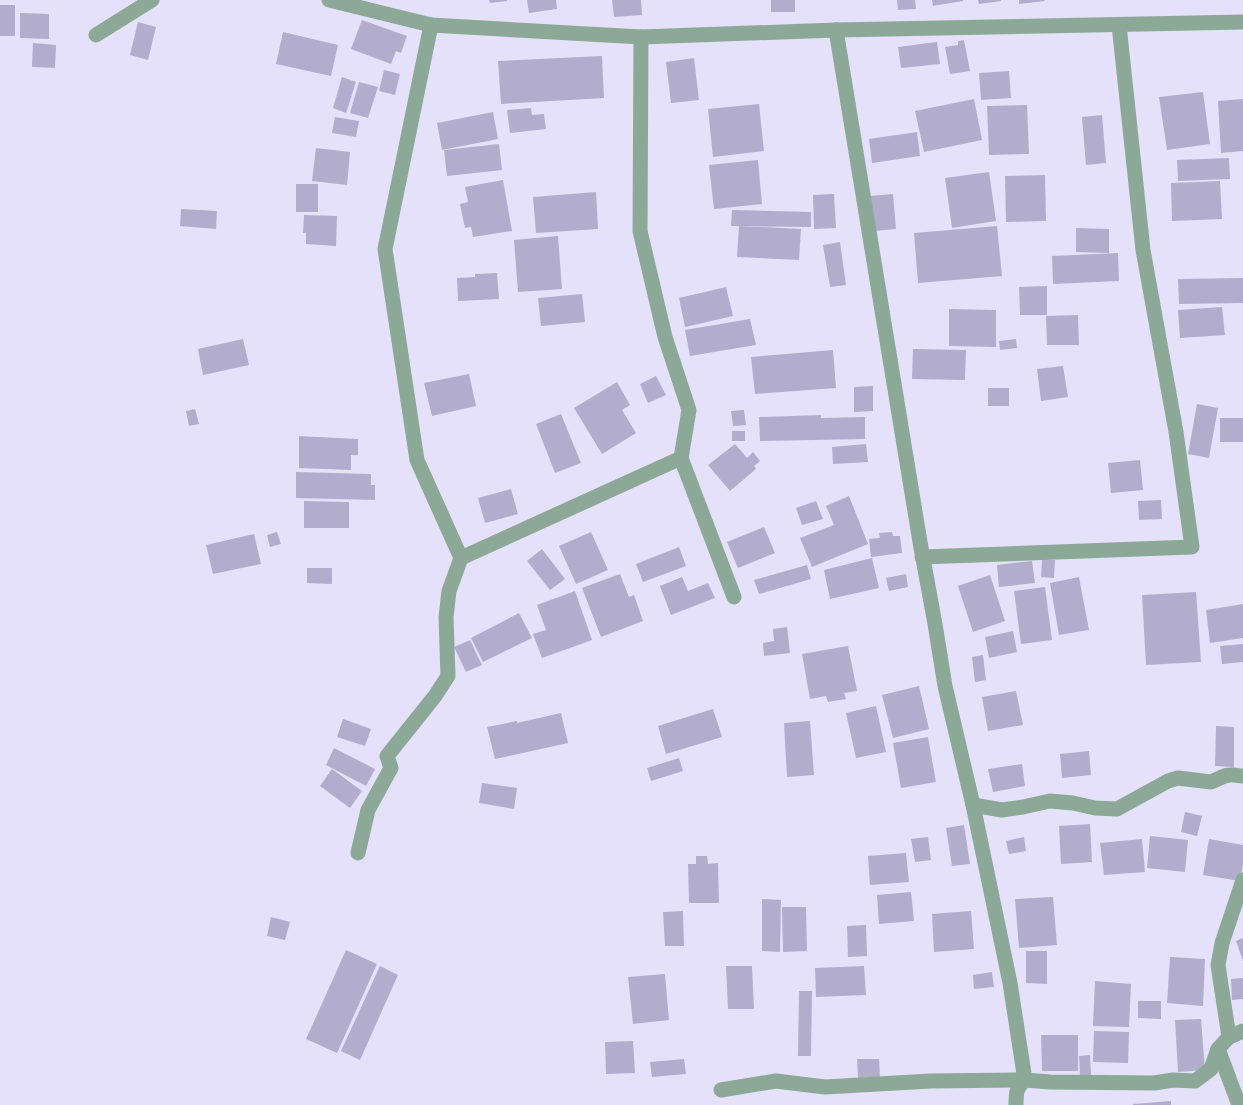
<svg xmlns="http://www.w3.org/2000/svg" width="1243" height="1105" font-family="Rubik,sans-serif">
	<rect width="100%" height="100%" fill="#e5e1fb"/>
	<!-- building -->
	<g fill="#b2adcc">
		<path d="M489 0H507V1L490 3Z"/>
		<path d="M527 0H556L557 9 529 13Z"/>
		<path d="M612 0H641L642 15 614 17Z"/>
		<rect x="771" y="0" width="24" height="12"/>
		<path d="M897 0H915L916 9 898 10Z"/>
		<path d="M932 0H963V1L933 6Z"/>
		<path d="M978 0H1001V1L979 4Z"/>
		<path d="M1019 0H1044L1045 1 1019 4Z"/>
		<rect x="0" y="5" width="15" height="31"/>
		<path d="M20 13 49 14V39L20 38Z"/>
		<path d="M362 20 407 36 401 53 396 51 391 64 351 49Z"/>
		<path d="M138 22 156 27 148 60 130 55Z"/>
		<path d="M283 32 338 45 331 76 276 64Z"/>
		<path d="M964 40 970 71 950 74 945 47 958 45V41Z"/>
		<path d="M937 42 940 64 901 68 898 47Z"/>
		<path d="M33 43 56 45 55 68 32 67Z"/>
		<path d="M602 56 604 98 501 104 498 61Z"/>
		<path d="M694 58 699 100 671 103 666 62Z"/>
		<path d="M384 70 400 74 395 95 379 91Z"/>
		<path d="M1009 71 1011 98 981 100 979 73Z"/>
		<path d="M342 77 356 82 346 113 333 108Z"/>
		<path d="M359 82 378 87 368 118 350 113Z"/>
		<path d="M1203 92 1210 144 1167 150 1159 97Z"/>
		<path d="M974 99 982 140 924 152 915 111Z"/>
		<path d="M1243 99V151L1221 153 1218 101Z"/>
		<path d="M759 104 764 151 713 157 708 109Z"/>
		<path d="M1027 105 1029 154 989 155 987 106Z"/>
		<path d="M531 108 532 115 544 114 546 129 510 133 507 110Z"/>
		<path d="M493 112 498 139 442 150 437 123Z"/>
		<path d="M1102 115 1106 163 1086 165 1082 117Z"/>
		<path d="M335 117 359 121 356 137 332 133Z"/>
		<path d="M917 132 920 156 872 163 869 139Z"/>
		<path d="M499 144 502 170 447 176 444 150Z"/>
		<path d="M316 148 350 152 347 185 312 181Z"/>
		<path d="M1229 158 1230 179 1178 181 1177 160Z"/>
		<path d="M758 160 762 204 714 209 709 165Z"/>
		<path d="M989 172 996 221 952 228 945 178Z"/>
		<path d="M1045 175 1046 221 1006 222 1005 176Z"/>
		<path d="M503 180 512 231 473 237 471 227 465 228 460 204 468 202 465 187Z"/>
		<path d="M1220 181 1222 219 1172 221 1171 183Z"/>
		<rect x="296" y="184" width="22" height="28"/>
		<path d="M596 192 598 229 536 233 533 197Z"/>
		<path d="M834 194 836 228 814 229 813 195Z"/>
		<path d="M893 194 896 229 874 231 870 196Z"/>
		<path d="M181 209 217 211 216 229 180 226Z"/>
		<path d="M732 210 811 212V227L731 226Z"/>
		<path d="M304 215 337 216 336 246 306 244V233H303Z"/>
		<path d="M739 226 801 229 799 260 737 257Z"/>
		<path d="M997 226 1002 276 918 283 914 233Z"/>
		<path d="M1076 228 1109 229V253L1076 252Z"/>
		<path d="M558 236 562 289 518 292 514 240Z"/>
		<path d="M840 242 846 285 830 287 823 245Z"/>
		<path d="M1118 253 1119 281 1053 284 1052 256Z"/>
		<path d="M497 273 499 299 458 301 457 278 475 277V274Z"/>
		<path d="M1243 278V303L1179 304 1178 279Z"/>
		<path d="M1047 286V315H1020L1019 287Z"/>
		<path d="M726 287 733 316 685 327 679 298Z"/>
		<path d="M582 294 585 322 541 326 538 298Z"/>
		<path d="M1222 307 1225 335 1180 338 1178 310Z"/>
		<path d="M949 309 996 310V347L949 346Z"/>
		<path d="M1078 315 1079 345H1047L1046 316Z"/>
		<path d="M750 319 756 345 690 356 685 330Z"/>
		<path d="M243 339 249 365 203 375 198 349Z"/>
		<path d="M1016 339 1017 348 1000 350 999 341Z"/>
		<path d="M913 349 966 350 965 380 912 379Z"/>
		<path d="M833 350 836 388 755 394 751 357Z"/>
		<path d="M1063 366 1068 397 1041 401 1037 369Z"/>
		<path d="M469 374 476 406 432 416 424 383Z"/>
		<path d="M656 376 666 395 648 403 640 384Z"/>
		<path d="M617 382 630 405 622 410 636 433 602 454 574 408Z"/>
		<path d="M873 386V411L854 412V387Z"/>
		<rect x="988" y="388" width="21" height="18"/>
		<path d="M1197 404 1218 408 1209 458 1188 454Z"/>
		<path d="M195 409 199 424 189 426 186 411Z"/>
		<path d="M744 410 746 425 733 426 731 411Z"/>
		<path d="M561 414 581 463 555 473 536 424Z"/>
		<path d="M821 415V418L865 417V439L760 441 759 417Z"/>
		<rect x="1220" y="418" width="23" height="24"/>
		<rect x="732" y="431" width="13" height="10"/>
		<path d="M299 436 358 439V455H351V470L299 468Z"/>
		<path d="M735 444 747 458 753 452 760 461 754 466 756 469 730 491 708 465Z"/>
		<path d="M866 444 868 462 833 464 832 447Z"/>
		<path d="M1140 460 1143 490 1111 493 1108 463Z"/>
		<path d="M296 472 371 474V485H375V500L296 498Z"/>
		<path d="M511 489 518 514 485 523 478 498Z"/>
		<path d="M849 496 868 544 812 567 800 538 834 525 826 506Z"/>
		<path d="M1161 500 1162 519 1139 520 1138 501Z"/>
		<path d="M304 501 349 502V528H304Z"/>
		<path d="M816 501 823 519 802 525 796 508Z"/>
		<path d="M764 527 775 553 738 568 727 542Z"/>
		<path d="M277 532 281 544 270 547 267 535Z"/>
		<path d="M591 532 608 570 576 584 559 546Z"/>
		<path d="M892 532 893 536H900L902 553 871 557 869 539 880 538 879 533Z"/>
		<path d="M254 534 261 564 213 574 206 545Z"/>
		<path d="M679 547 686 566 643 582 636 564Z"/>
		<path d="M542 549 565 579 550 590 527 561Z"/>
		<path d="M872 558 879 588 830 599 824 570Z"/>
		<path d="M1042 559 1055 560 1054 578 1041 577Z"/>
		<path d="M1032 561 1035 583 999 587 997 565Z"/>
		<path d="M807 565 811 579 759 594 754 580Z"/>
		<path d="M307 568H332V584L307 583Z"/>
		<path d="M620 574 629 597 634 595 643 621 601 637 582 588Z"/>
		<path d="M906 574 908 587 889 591 886 578Z"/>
		<path d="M990 575 1005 621 973 632 958 586Z"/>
		<path d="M682 577 688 591 708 583 715 598 671 615 660 586Z"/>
		<path d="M1079 577 1089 630 1059 635 1050 583Z"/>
		<path d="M1045 587 1052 640 1021 644 1014 591Z"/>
		<path d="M575 591 592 640 542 658 533 634 546 630 537 605Z"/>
		<path d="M1196 592 1201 662 1146 665 1142 595Z"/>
		<path d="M1243 604V638L1210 643 1206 610Z"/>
		<path d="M519 613 532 638 483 662 471 638Z"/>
		<path d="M787 627 790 653 764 656 763 643 774 641 773 629Z"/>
		<path d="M1013 631 1017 652 989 658 985 637Z"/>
		<path d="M470 640 482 665 466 672 454 647Z"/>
		<path d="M1243 644V662L1222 664 1220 646Z"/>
		<path d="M848 646 857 691 844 693 846 699 828 702 826 696 810 699 802 654Z"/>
		<path d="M983 655 986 680 975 682 972 657Z"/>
		<path d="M919 686 929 729 893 738 882 695Z"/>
		<path d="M1016 691 1023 725 988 731 982 697Z"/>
		<path d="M876 706 886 752 856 758 846 713Z"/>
		<path d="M713 709 722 737 666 754 658 726Z"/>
		<path d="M561 713 568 743 495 759 487 727 517 721V723Z"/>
		<path d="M343 719 371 729 365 746 337 737Z"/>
		<path d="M810 721 814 775 787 777 784 723Z"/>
		<path d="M1216 726 1234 727V767L1215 766Z"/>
		<path d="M928 737 936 782 901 788 893 743Z"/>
		<path d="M334 748 375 769 366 786 326 765Z"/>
		<path d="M1089 751 1091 775 1062 778 1060 754Z"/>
		<path d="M679 758 683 771 651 781 647 768Z"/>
		<path d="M1022 764 1025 786 993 792 988 769Z"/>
		<path d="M332 769 362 791 350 808 320 786Z"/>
		<path d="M482 783 517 788 514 809 479 803Z"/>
		<path d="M1185 812 1202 816 1197 836 1181 832Z"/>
		<path d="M1090 824 1092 862 1061 864 1059 826Z"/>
		<path d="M964 825 970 864 952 866 946 828Z"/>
		<path d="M1150 836 1188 840 1185 872 1147 868Z"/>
		<path d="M928 837 931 860 915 862 911 839Z"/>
		<path d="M1024 837 1026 851 1009 854 1006 841Z"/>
		<path d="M1142 839 1145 872 1104 875 1100 843Z"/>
		<path d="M1209 839 1243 845V864L1240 881 1203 875Z"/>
		<path d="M906 853 909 882 870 885 868 856Z"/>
		<path d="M696 856H707L708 864 718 863 719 903H689L688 864H696Z"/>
		<path d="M911 892 914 921 879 924 877 895Z"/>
		<path d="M1053 897 1057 945 1019 948 1015 899Z"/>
		<path d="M762 899 781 900 780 952 762 951Z"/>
		<path d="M782 907H806L807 951 783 952Z"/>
		<path d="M683 911 684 946H665L663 912Z"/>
		<path d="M971 911 974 949 934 952 932 914Z"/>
		<path d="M271 917 290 922 285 940 267 936Z"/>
		<path d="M866 925 867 956 848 957 847 926Z"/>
		<path d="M1243 938V961L1236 941Z"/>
		<path d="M346 950 377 964 337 1053 306 1039Z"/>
		<path d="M1026 951H1047V984L1026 983Z"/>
		<path d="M1170 957 1205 959 1203 1006 1167 1003Z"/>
		<path d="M380 966 398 975 360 1060 341 1051Z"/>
		<path d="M726 966H752L754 1009H728Z"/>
		<path d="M864 966 866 995 816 997 815 968Z"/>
		<path d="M992 972 994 987 974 989 973 975Z"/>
		<path d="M665 974 669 1020 633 1024 628 977Z"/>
		<path d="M1243 978V999L1232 1000 1231 979Z"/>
		<path d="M1095 981 1131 984 1129 1027 1093 1026Z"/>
		<path d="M799 991H812L811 1056H798Z"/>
		<path d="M1138 1001H1161V1019L1138 1018Z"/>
		<path d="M1201 1019 1205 1070 1178 1072 1175 1020Z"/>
		<path d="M1094 1031 1129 1032 1128 1063 1093 1062Z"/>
		<path d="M1041 1035H1078V1071H1042Z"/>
		<path d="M633 1041 635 1073 606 1074 605 1042Z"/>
		<path d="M1090 1055 1091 1075H1080L1079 1056Z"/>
		<path d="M684 1059 686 1074 652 1077 650 1062Z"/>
		<path d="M857 1059H879L880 1077 858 1078Z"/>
		<path d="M1171 1101V1105H1133V1104Z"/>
	</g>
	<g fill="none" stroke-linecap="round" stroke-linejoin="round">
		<!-- street -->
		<g stroke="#8ca897" stroke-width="15">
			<path d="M329 0 431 25"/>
			<path d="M836 30 920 542 935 624 945 686 973 805 1010 983 1025 1080"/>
			<path d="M96 35 152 0"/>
			<path d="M641 37 640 231 665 337 689 410 681 458 734 597"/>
			<path d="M681 458 461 558 417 460 385 249 431 25 641 37 836 30 1243 22"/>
			<path d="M922 557 1192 547 1176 432 1143 250 1119 25"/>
			<path d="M973 805 1002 810 1023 807 1050 801 1073 803 1095 808 1117 809 1168 781 1178 778 1211 782C1217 780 1222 776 1229 775 1233 774 1238 776 1243 776"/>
			<path d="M358 853 368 810 391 768 387 756 435 696 448 676 446 617 449 591 461 558"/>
			<path d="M1229 1037 1218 965 1222 943 1243 880"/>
			<path d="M1218 1049 1239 1105"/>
			<path d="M721 1090 776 1081 825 1087 931 1081 1025 1080 1050 1082 1154 1083 1173 1080 1195 1081 1211 1069 1218 1049 1229 1037 1243 1031"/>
			<path d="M1016 1105C1016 1092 1016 1089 1025 1080"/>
		</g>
	</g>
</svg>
